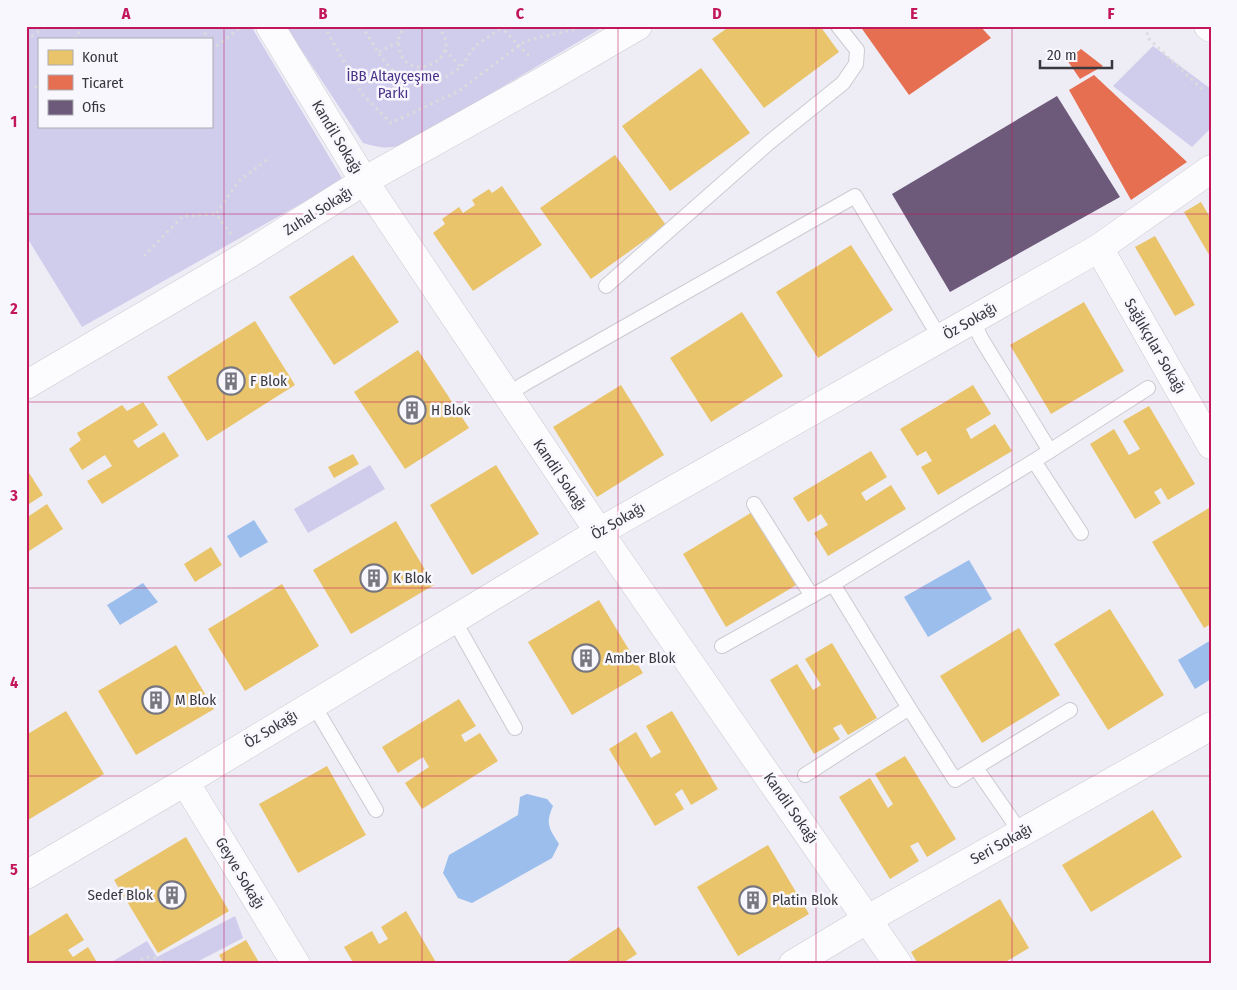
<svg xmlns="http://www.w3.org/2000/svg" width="1237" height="990" font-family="'Fira Sans Condensed',sans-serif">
	<rect width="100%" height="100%" fill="#eeedf6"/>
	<!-- green -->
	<g fill="#d0ccec" fill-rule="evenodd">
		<path d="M26 26H251L343 180 82 327 26 236ZM39 39H211V126H39Z"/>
		<path d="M290 26H605L404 145C387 149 380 148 363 143L287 28Z"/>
		<path d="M1153 46 1211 89V128L1192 147 1113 86Z"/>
		<path d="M370 465 385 489 308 533 294 509Z"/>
		<path d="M235 916 243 938 193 964H108L147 941 157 957Z"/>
	</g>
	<!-- water -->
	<g fill="#9bbeec">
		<path d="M254 520 268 542 240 558 227 536Z"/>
		<path d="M969 560 992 599 928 637 904 597Z"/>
		<path d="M143 583 158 602 120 625 107 605Z"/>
		<path d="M1211 640V679L1195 689 1178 660Z"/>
		<path d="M527 794 547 799 553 806C545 824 549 828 559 844L552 858 472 903 458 898 443 873 449 855 518 815 520 797Z"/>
	</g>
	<!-- homes -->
	<g fill="#e9c46a">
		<path d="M730 26H820L839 52 764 108 712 39Z"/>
		<path d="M701 68 750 133 670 191 622 126Z"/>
		<path d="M615 155 666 225 591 279 540 208Z"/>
		<path d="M502 186 542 245 473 291 433 233 445 224 442 219 459 207 463 213 475 205 472 200 489 189 492 193Z"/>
		<path d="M1201 202 1211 219V258L1184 212Z"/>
		<path d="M1155 236 1195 305 1175 316 1135 247Z"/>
		<path d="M851 245 893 310 818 358 776 292Z"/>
		<path d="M353 255 399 322 334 365 289 297Z"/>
		<path d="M1084 302 1124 371 1051 414 1010 345Z"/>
		<path d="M742 312 783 376 711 422 670 358Z"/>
		<path d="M255 321 295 385 207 441 167 377Z"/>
		<path d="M418 350 469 428 405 469 354 392Z"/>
		<path d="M621 385 664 455 597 497 553 427Z"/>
		<path d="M973 385 991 414 966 429 971 439 995 424 1012 451 938 495 921 467 932 461 926 451 917 456 900 429Z"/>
		<path d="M143 402 158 425 133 441 138 448 164 432 179 456 102 504 87 481 112 466 105 455 82 470 69 449 81 440 77 433 122 405 127 411Z"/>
		<path d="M1149 406 1195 484 1168 500 1161 488 1154 492 1161 503 1135 519 1090 444 1114 429 1129 455 1140 449 1123 421Z"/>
		<path d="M871 451 887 477 861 493 866 501 891 485 906 509 828 556 814 533 828 525 821 514 808 522 793 498Z"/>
		<path d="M353 454 359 464 334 478 328 467Z"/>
		<path d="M496 465 539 534 472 575 430 505Z"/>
		<path d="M26 468 43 495 26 506Z"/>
		<path d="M47 504 63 529 26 553V518Z"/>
		<path d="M1209 508 1211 511V624L1204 628 1152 542Z"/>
		<path d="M754 511 798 584 726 627 683 554Z"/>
		<path d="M396 521 434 585 351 634 313 570Z"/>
		<path d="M211 547 222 565 195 582 184 564Z"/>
		<path d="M282 584 319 646 245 691 208 629Z"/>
		<path d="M599 600 643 673 572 715 528 642Z"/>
		<path d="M1110 609 1164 695 1108 730 1054 644Z"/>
		<path d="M1019 628 1060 695 982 743 940 676Z"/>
		<path d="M832 643 877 718 848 735 841 724 833 728 840 739 814 754 770 680 797 664 813 690 821 685 805 659Z"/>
		<path d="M176 645 214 709 136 755 98 691Z"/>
		<path d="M459 699 476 726 461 735 465 742 480 733 498 761 422 809 405 783 429 767 423 757 398 773 382 747Z"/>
		<path d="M66 711 104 774 28 820 26 818V735Z"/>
		<path d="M672 711 718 789 691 805 682 789 675 794 684 809 655 826 609 749 636 732 651 758 661 752 646 726Z"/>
		<path d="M905 756 956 839 927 857 918 842 910 846 919 861 890 879 839 797 870 778 888 808 893 804 875 774Z"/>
		<path d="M327 766 366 835 298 873 259 804Z"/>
		<path d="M1153 810 1182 857 1091 912 1062 865Z"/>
		<path d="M186 837 229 911 158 953 114 880Z"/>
		<path d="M768 845 809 914 738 956 697 887Z"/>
		<path d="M1000 899 1029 948 1002 964H918L911 952Z"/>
		<path d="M406 911 437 964H354L344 947 372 931 379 944 388 939 381 927Z"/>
		<path d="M67 913 84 940 68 950 73 957 88 947 98 964H26V938Z"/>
		<path d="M619 927 637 954 621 964H563Z"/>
		<path d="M246 940 260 964H224L219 955Z"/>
	</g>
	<!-- shops -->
	<g fill="#e76f51">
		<path d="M860 26H980L991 38 909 95Z"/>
		<path d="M1081 49 1103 66 1080 79 1067 60Z"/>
		<path d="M1094 75 1187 162 1131 200 1069 90Z"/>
	</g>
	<!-- offices -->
	<path fill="#6d597a" d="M1057 96 1120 197 950 292 892 194Z"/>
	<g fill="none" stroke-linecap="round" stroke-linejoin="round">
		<!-- service casing -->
		<g stroke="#cbcad1" stroke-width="16">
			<g id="service">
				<path d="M606 286 771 141 843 83 856 64 857 50 838 26"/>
				<path d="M972 320 982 340 1050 451"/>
				<path d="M507 395 524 384 855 196 940 338"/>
				<path d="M1034 461 1081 533"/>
				<path d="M754 504 812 596"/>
				<path d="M833 584 909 708 955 780 1070 710"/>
				<path d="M454 620 515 728"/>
				<path d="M722 646 833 584 1034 461 1148 388"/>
				<path d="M313 704 376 810"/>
				<path d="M976 768 1021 833"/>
				<path d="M805 775 909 708"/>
			</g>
		</g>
		<!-- minor casing -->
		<g stroke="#cbcad1" stroke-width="29">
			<g id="minor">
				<path d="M270 26 364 181 599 532 898 964"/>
				<path d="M1099 248 1211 445"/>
				<path d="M26 385 247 255 364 181 550 77 638 26"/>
				<path d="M185 782 296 964"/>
				<path d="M26 875 185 782 599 532 1099 248 1211 169"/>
				<path d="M793 964 868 919 1211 726"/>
			</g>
		</g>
		<!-- secondary casing -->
		<g stroke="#cbcad1" stroke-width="29">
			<path id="secondary" d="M1208 26 1211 28"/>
		</g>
		<!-- path -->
		<g stroke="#dbdbdd" stroke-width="3" stroke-dasharray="2.5 4" stroke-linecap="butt">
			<path d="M204 26 206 39"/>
			<path d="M324 26 362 94 391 123 459 91 525 41 575 29 578 26"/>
			<path d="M362 26 381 57 395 73 407 79 426 80H441L461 67 475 46 504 26"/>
			<path d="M406 26C400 32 397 39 399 47 405 88 469 58 437 26"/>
			<path d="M500 26 531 58"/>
			<path d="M1148 26 1147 37 1205 92"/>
			<path d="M74 39 83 26"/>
			<path d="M26 40 47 26"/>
			<path d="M211 50 243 26"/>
			<path d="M445 50 461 67"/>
			<path d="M379 52 398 42"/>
			<path d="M35 88 39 83"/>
			<path d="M231 234 216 214 238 182 269 158"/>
			<path d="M144 256 183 216 216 214"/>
			<path d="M136 964C145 955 155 955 164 964"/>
		</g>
		<!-- service -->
		<use href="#service" stroke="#fcfcfe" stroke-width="14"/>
		<!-- minor -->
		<use href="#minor" stroke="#fcfcfe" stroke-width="28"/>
		<!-- secondary -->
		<use href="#secondary" stroke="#fcfcfe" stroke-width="28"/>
	</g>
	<!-- grid -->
	<path fill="none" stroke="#c2185b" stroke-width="1" stroke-opacity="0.55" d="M224 26V964M422 26V964M618 26V964M816 26V964M1012 26V964M26 214H1211M26 402H1211M26 588H1211M26 776H1211"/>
	<!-- icons -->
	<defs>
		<g id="building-ring" transform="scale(1.4375)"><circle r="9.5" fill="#f8f7fe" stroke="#78777f" stroke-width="1.5"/><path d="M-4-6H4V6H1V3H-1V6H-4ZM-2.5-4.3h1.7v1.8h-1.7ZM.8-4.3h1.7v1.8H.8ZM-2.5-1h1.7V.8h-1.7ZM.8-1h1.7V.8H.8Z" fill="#78777f"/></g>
	</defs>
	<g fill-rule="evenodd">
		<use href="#building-ring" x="231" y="381"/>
		<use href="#building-ring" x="412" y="410"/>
		<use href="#building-ring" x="374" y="578"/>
		<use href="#building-ring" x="586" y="658"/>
		<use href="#building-ring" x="156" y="700"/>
		<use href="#building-ring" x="172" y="895"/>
		<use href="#building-ring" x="753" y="900"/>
	</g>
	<g text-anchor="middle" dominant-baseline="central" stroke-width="5" stroke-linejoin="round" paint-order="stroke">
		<!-- park labels -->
		<g font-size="15" fill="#4a3388" stroke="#f8f7fe">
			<text x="393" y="76">İBB Altayçeşme<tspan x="393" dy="17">Parkı</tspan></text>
		</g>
		<!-- street labels -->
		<g font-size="15" fill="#39383f" stroke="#f8f7fe">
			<text transform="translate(337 137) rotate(59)">Kandil Sokağı</text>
			<text transform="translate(318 211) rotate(-32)">Zuhal Sokağı</text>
			<text transform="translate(970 321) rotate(-30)">Öz Sokağı</text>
			<text transform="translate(1155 346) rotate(60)">Sağlıkçılar Sokağı</text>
			<text transform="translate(560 475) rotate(56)">Kandil Sokağı</text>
			<text transform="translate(618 521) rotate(-30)">Öz Sokağı</text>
			<text transform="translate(271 729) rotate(-31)">Öz Sokağı</text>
			<text transform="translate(791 808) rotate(55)">Kandil Sokağı</text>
			<text transform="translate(1001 844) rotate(-29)">Seri Sokağı</text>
			<text transform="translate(240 873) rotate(59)">Geyve Sokağı</text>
		</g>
		<!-- poi labels -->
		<g font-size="15" fill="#39383f" stroke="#f8f7fe" text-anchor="start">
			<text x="250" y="381">F Blok</text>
			<text x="431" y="410">H Blok</text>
			<text x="393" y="578">K Blok</text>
			<text x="605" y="658">Amber Blok</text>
			<text x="175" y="700">M Blok</text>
			<text x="153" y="895" text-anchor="end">Sedef Blok</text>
			<text x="772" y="900">Platin Blok</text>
		</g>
	</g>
	<!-- border -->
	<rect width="1237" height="990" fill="none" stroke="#f8f7fe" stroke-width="55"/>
	<!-- legend -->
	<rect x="38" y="38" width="175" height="90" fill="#f8f7fe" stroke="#acabb2"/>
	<rect x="48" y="50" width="25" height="15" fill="#e9c46a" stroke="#acabb2"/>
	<text x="82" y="62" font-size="15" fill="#39383f">Konut</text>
	<rect x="48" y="75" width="25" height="15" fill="#e76f51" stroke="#acabb2"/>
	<text x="82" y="88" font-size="15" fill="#39383f">Ticaret</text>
	<rect x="48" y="100" width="25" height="15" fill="#6d597a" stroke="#acabb2"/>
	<text x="82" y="112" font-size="15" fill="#39383f">Ofis</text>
	<!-- scale -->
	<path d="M1040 60v8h72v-8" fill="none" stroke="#39383f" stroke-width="2.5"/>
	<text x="1047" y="60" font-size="15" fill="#39383f" stroke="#f8f7fe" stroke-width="4" paint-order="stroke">20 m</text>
	<rect x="28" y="28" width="1182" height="934" fill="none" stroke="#c2185b" stroke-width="2"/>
	<g font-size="16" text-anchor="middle" font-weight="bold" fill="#c2185b">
		<text x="126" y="19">A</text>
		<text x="323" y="19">B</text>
		<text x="520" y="19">C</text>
		<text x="717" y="19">D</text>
		<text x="914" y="19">E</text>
		<text x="1111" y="19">F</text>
		<text x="14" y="127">1</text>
		<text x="14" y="314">2</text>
		<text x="14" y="501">3</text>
		<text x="14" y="688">4</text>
		<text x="14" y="875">5</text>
	</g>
</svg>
